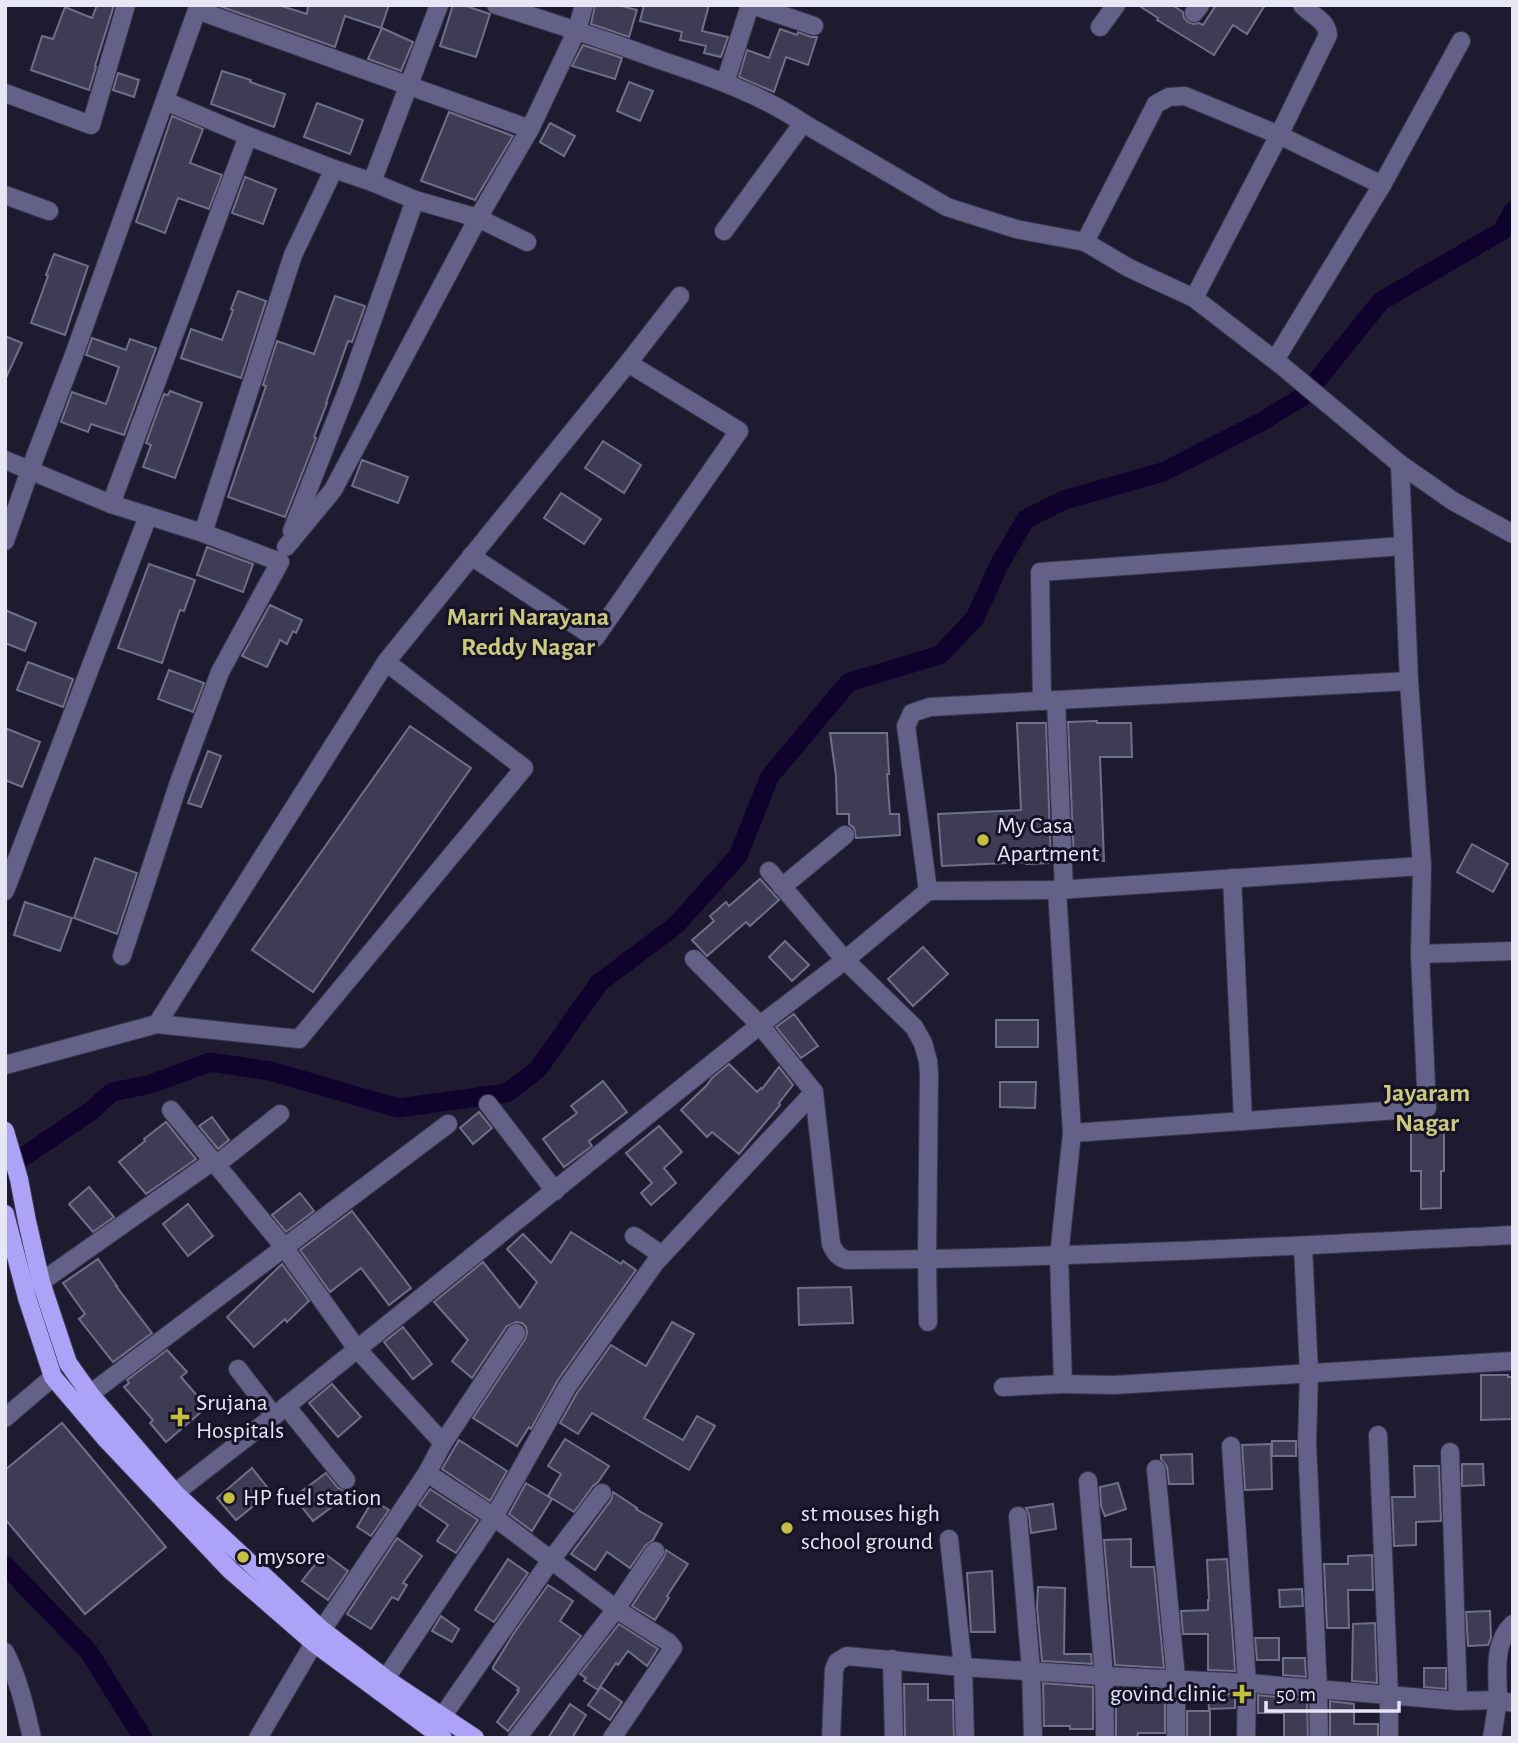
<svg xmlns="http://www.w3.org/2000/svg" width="1518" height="1743" font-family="'Alegreya Sans',sans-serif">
	<rect width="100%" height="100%" fill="#1e1b31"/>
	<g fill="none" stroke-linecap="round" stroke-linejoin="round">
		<!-- canal -->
		<g stroke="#0f032e" stroke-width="19">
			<path d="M5 1169 91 1111 112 1092 151 1084 210 1062 270 1071 398 1108 507 1093 538 1069 599 983 676 925 738 856 770 776 849 682 940 655 975 618 1000 563 1026 519 1064 500 1163 472 1261 422 1305 395 1381 301 1502 231 1513 211"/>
			<path d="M5 1565 89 1652 143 1738"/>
		</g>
	</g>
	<!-- building -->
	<g fill="#3e3c55" stroke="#706f8a" stroke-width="2">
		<path d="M97 5H114L95 66 96 67 89 90 31 70 42 36 53 39 65 7 92 18Z"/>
		<path d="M278 5 307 14 308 5H389L381 28 345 16 335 47 219 6Z"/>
		<path d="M453 5H463L490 14 476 57 440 46Z"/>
		<path d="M595 5H618L637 10 629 37 591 24Z"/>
		<path d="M644 5H709L702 31 728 37 721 57 704 53 706 46 680 40 682 32 640 21Z"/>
		<path d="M1138 5H1172L1183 12 1184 18 1188 22 1193 24 1199 23 1203 25 1216 5H1265L1247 34 1233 25 1214 55 1157 20 1158 18Z"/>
		<path d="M382 28 413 42 401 71 368 59Z"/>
		<path d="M780 29 797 35 798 32 811 37H817L808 65 786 57 774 92 739 77 747 50 769 58Z"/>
		<path d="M583 45 622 58 615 79 572 66Z"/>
		<path d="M222 71 251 80 250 82 285 94 274 127 211 104Z"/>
		<path d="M118 73 139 80 134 97 113 90Z"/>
		<path d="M629 82 653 91 640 121 617 111Z"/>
		<path d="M317 103 363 120 350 154 304 137Z"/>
		<path d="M449 112 513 136 475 200 421 181Z"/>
		<path d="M172 116 203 129 190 163 222 175 209 209 178 198 165 233 136 222Z"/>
		<path d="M550 123 575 136 564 156 540 142Z"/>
		<path d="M245 177 276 189 263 224 232 213Z"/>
		<path d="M54 254 88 266 65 335 31 323 48 276 46 275Z"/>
		<path d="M238 291 266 301 241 378 181 358 191 329 222 340 233 310 231 309Z"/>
		<path d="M335 296 365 306 352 342 348 341 326 403H327L314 437 316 438 285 517 228 497 266 386 263 385 277 341 314 354Z"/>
		<path d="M5 336 22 343 5 380Z"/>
		<path d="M92 338 126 350 130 339 156 348 124 435 91 424 88 432 61 422 72 392 106 404 119 367 86 355Z"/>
		<path d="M170 391 202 403 175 478 143 467 151 445 146 443 164 394 168 395Z"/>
		<path d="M603 441 641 465 624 493 585 468Z"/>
		<path d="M362 460 408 477 398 503 352 486Z"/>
		<path d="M561 493 601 519 584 544 544 518Z"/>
		<path d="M207 547 253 564 243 592 197 575Z"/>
		<path d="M149 564 195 580 184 611 180 610 162 663 118 648Z"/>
		<path d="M270 605 302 620 296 633 293 631 287 644 280 640 267 667 242 656Z"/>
		<path d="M5 610 36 623 25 651 5 643Z"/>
		<path d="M28 662 73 679 63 707 17 690Z"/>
		<path d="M169 670 204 683 193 712 158 699Z"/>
		<path d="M1097 721V723H1131L1132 757H1100L1104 861H1074L1068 722Z"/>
		<path d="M1017 723H1046L1051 863 1026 864V862L942 866 938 814 1021 810Z"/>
		<path d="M410 726 471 768 313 992 252 950Z"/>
		<path d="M5 728 40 742 22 787 5 780Z"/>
		<path d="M830 733H887L889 774H887L890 814H899L900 835 856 838 854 828 849 824V814H837L836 776Z"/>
		<path d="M208 751 221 756 201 807 188 803Z"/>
		<path d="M1472 844 1508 864 1493 892 1457 872Z"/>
		<path d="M95 858 137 873 117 934 74 918Z"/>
		<path d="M760 879 779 900 750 926 746 922 707 956 692 940 714 921 710 916 726 902 729 906Z"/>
		<path d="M25 902 72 918 60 951 14 935Z"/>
		<path d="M785 941 809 965 792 981 769 957Z"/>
		<path d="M923 947 948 974 913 1006 888 979Z"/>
		<path d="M794 1014 818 1046 801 1058 776 1027Z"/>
		<rect x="996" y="1020" width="42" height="27"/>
		<path d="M729 1064 757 1092 761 1088 762 1089 779 1067 793 1085 779 1103 780 1105 739 1154 712 1132 707 1137 681 1110 707 1085 712 1078Z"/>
		<path d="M603 1081 627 1112 589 1141 592 1146 564 1167 543 1139 577 1113 571 1106Z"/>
		<path d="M1000 1082H1036L1035 1108 1000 1107Z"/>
		<path d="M479 1112 492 1128 473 1144 460 1128Z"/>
		<path d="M212 1117 229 1140 218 1149 199 1126Z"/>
		<path d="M166 1122 196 1159 146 1194 119 1162 145 1141 144 1139Z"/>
		<path d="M659 1126 682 1152 664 1168 676 1183 651 1205 641 1193 652 1183 626 1153Z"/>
		<path d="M1444 1129V1171H1441V1208L1421 1209V1171H1411V1130Z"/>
		<path d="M89 1187 114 1217 93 1232 69 1204Z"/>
		<path d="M300 1193 314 1211 286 1232 272 1215Z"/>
		<path d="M188 1204 213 1236 188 1256 163 1224Z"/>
		<path d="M352 1211 411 1288 389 1305 361 1268 330 1292 300 1250Z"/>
		<path d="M571 1232 621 1264 623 1261 636 1270 558 1380 531 1429 529 1427 517 1446 473 1418 525 1339 527 1333 526 1327 522 1323 516 1322 507 1326 472 1378 452 1361 468 1340 434 1302 483 1262 520 1308 537 1282 507 1249 523 1234 551 1263Z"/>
		<path d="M98 1259 117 1286H116L152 1333 113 1362 79 1319 85 1314 63 1283Z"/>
		<path d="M282 1264 309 1301 287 1322 285 1319 254 1347 227 1317Z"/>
		<path d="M851 1287 853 1323 799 1325 798 1288Z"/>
		<path d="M672 1322 694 1334 644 1418 683 1440 697 1416 715 1426 689 1470 592 1413 578 1434 560 1423 577 1393 611 1345 646 1366Z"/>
		<path d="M403 1327 432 1364 413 1379 384 1342Z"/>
		<path d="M167 1350 187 1372 181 1377 207 1407 166 1442 150 1423 153 1420 124 1387 129 1383 127 1380Z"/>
		<path d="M1481 1375H1508V1377H1513V1419L1481 1420Z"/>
		<path d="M332 1384 361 1417 338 1437 309 1403Z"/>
		<path d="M62 1423 166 1547 85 1614 5 1519V1470Z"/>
		<path d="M565 1439 609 1466 598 1482 593 1486 574 1512 548 1496 561 1474 548 1466Z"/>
		<path d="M459 1440 507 1471 490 1501 442 1469Z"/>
		<rect x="1272" y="1441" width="24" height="15"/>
		<path d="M1271 1444 1272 1489 1245 1490 1242 1445Z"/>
		<path d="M1192 1454 1193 1484H1169L1167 1467 1161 1459V1455Z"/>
		<path d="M1462 1464H1483L1484 1485 1462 1486Z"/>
		<path d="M1414 1466H1439L1441 1521 1416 1522V1545L1394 1546 1392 1497H1415Z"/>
		<path d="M252 1468 271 1492 236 1520 217 1498Z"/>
		<path d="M326 1473 338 1488 347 1491 349 1494 313 1521 294 1497Z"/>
		<path d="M526 1483 552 1499 532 1531 509 1514Z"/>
		<path d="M1118 1483 1126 1509 1105 1516 1101 1506 1100 1487Z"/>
		<path d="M430 1489 478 1520 456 1553 437 1541 448 1525 419 1505Z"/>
		<path d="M613 1492 637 1508 636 1509 662 1524 653 1540 646 1545 630 1568 607 1552 595 1570 571 1554 611 1500Z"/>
		<path d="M373 1500 389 1510 371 1536 357 1527Z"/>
		<path d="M1053 1504 1056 1529 1031 1533 1029 1515 1026 1508Z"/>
		<path d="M397 1538 422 1556 403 1583 407 1585 398 1600 392 1597 371 1629 347 1614Z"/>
		<path d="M1131 1539V1567H1154L1164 1668 1115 1665 1104 1540Z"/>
		<path d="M666 1550 688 1564 667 1596 669 1598 655 1620 632 1606 664 1557Z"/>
		<path d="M324 1553 348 1571 328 1600 302 1581Z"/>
		<path d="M1372 1555 1373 1590H1348L1349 1628H1327L1324 1564H1348V1556Z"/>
		<path d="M508 1559 528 1573 494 1622 475 1610Z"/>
		<path d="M1227 1559 1235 1671 1208 1670V1634H1183L1181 1611 1208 1610V1600H1209L1207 1560Z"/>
		<path d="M992 1571 995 1632H971L967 1573Z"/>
		<path d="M548 1585 573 1601 560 1621 581 1636 508 1731 497 1722 519 1691 517 1690 519 1688 493 1669V1667L514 1633Z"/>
		<path d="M1038 1587 1065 1588 1064 1654H1091L1092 1664 1042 1661 1037 1608Z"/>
		<path d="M1302 1589 1303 1606 1280 1607 1279 1590Z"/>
		<path d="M1490 1611 1491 1638 1488 1645 1468 1646 1466 1612Z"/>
		<path d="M441 1616 459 1629 452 1642 432 1631Z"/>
		<path d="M1375 1623 1377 1683 1352 1681 1353 1624Z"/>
		<path d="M619 1624 658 1649 647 1666 628 1651 618 1665 616 1663 598 1690 584 1681 586 1678 580 1674Z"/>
		<path d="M1255 1638H1279V1660H1257Z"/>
		<path d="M1283 1658H1305L1306 1677 1283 1675Z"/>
		<path d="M1424 1668H1446V1689L1424 1687Z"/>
		<path d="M1043 1683 1093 1687V1729H1070V1726H1044Z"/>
		<path d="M904 1684H928V1700H953L954 1738H905Z"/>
		<path d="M601 1687 622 1702 610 1720 588 1705Z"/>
		<path d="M1116 1688 1165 1690V1733H1138L1137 1737H1116Z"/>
		<path d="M1208 1693 1235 1694V1708L1209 1709Z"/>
		<path d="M1258 1695 1307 1700 1308 1738H1284V1713H1258Z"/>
		<path d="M1330 1701 1354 1704V1724H1378V1738H1330Z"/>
		<path d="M570 1704 586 1715 572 1738H548Z"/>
		<rect x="1187" y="1711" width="23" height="27"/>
	</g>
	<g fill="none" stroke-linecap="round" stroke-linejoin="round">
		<!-- minor casing -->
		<g stroke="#3a374c" stroke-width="20">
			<g id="minor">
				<path d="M496 5C551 22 606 40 660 60 710 77 759 93 803 123L947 207 1016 229 1085 242 1129 268 1194 298 1281 365 1400 464 1453 501 1513 534"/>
				<path d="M752 5 814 26"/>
				<path d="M1194 13 1200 5"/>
				<path d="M1100 27 1116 5"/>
				<path d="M725 83 750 5"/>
				<path d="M5 93 91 125 126 5"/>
				<path d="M165 101 248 136 334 169 372 182 415 200 478 218 527 242"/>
				<path d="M372 182 439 5"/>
				<path d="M5 195 49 211"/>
				<path d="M724 231 803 123"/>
				<path d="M1085 242 1156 104 1169 97 1185 96 1279 135 1382 185"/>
				<path d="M1194 298 1279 135 1328 35C1327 20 1311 15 1302 5"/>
				<path d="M1275 360 1382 185 1461 41"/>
				<path d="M5 460 111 504 203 533 280 562 220 672 179 782 122 956"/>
				<path d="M111 504 248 136"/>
				<path d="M292 531 349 386 415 200"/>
				<path d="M203 533 293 255 334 169"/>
				<path d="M5 541 30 470 75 352 197 10 530 129"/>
				<path d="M286 547 333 490 478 218 530 129 577 30 584 5"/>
				<path d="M471 556 595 638 739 431 628 363"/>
				<path d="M1056 700 1064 890"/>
				<path d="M1042 701 1040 572 1403 546"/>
				<path d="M1422 866 1057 890 1072 1133 1059 1256 1063 1384 1114 1385 1513 1361"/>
				<path d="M769 871 845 960 914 1027 923 1043 928 1061 929 1074 927 1259 928 1322"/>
				<path d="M1232 878 1243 1121"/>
				<path d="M782 887 845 835"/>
				<path d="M5 891 148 516"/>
				<path d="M928 891 906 726 912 713 930 707 1409 681"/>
				<path d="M1420 954 1513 951"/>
				<path d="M694 959 760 1025 814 1092 831 1244C835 1253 838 1257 847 1260 1069 1258 1291 1246 1513 1235"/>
				<path d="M157 1024 299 1039 524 768 386 662 628 363 680 296"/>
				<path d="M5 1065 157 1024 386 662"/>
				<path d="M488 1104 555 1191"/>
				<path d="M171 1110 284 1247 357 1349 443 1443"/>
				<path d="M1072 1133 1427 1108 1420 954 1422 866 1409 681 1400 464"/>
				<path d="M216 1165 280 1114"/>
				<path d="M634 1236 662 1255"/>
				<path d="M1303 1246 1309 1373 1307 1442 1318 1690 1319 1738"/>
				<path d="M41 1282 213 1161"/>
				<path d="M238 1369 274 1416"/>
				<path d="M1003 1387 1063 1384"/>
				<path d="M90 1394 448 1124"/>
				<path d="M286 1406 346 1480"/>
				<path d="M5 1418 53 1377"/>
				<path d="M1378 1435 1389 1695V1738"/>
				<path d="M1231 1446 1247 1683 1246 1738"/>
				<path d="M1450 1452 1458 1701"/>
				<path d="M1156 1469 1176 1678V1738"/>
				<path d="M427 1473 494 1517 567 1387 655 1263 814 1092"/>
				<path d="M1088 1481 1104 1676 1105 1738"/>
				<path d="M175 1493 274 1416 760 1025 845 960 928 891 1057 890"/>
				<path d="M1018 1516 1031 1670 1033 1738"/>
				<path d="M949 1539 963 1667 965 1738"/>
				<path d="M322 1630 427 1473 443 1443 516 1333"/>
				<path d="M5 1652C19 1680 25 1708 32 1738"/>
				<path d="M892 1659 894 1738"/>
				<path d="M378 1690 494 1517 616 1609 517 1738"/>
				<path d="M442 1717 551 1560 602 1493"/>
				<path d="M258 1738 314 1643"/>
				<path d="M612 1738 673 1648 668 1642 616 1609 655 1551"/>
				<path d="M831 1738 834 1670 837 1662 847 1656 963 1667 1104 1676 1247 1683 1458 1701 1498 1700C1498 1675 1492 1643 1513 1624"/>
				<path d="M1492 1738 1498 1700 1513 1703"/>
			</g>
		</g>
		<!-- major casing -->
		<g stroke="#3a374c" stroke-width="20">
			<g id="major">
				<path d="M5 1131 19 1179 27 1221 41 1282 68 1363 90 1394 175 1493 322 1630 386 1679 475 1738"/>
				<path d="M5 1214 27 1298 53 1377 105 1438 230 1570 314 1643 443 1738"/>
			</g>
		</g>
		<!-- minor -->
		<use href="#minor" stroke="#646189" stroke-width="18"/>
		<!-- major -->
		<use href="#major" stroke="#aca3f8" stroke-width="18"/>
	</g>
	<!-- markers -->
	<g fill="#c1be40" stroke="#151227" stroke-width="2.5">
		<circle cx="983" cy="840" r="7"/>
		<path d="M176.5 1406.5h7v7h7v7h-7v7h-7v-7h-7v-7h7z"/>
		<circle cx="229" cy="1498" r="7"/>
		<circle cx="787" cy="1528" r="7"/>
		<circle cx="243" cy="1557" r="7"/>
		<path d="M1238.5 1683.5h7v7h7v7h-7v7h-7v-7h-7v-7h7z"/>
	</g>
	<g text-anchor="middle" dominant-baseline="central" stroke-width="6" stroke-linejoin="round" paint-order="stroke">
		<!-- poi labels -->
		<g font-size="24" fill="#e6e6f5" stroke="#151227" text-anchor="start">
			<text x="997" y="826">My Casa<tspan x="997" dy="28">Apartment</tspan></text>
			<text x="196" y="1403">Srujana<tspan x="196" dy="28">Hospitals</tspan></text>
			<text x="243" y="1498">HP fuel station</text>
			<text x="801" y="1514">st mouses high<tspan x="801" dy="28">school ground</tspan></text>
			<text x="257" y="1557">mysore</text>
			<text x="1226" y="1694" text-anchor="end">govind clinic</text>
		</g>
		<!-- neighbourhood labels -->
		<g font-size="26" font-weight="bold" fill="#cbca7c" stroke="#151227">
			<text x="528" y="617">Marri Narayana<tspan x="528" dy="30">Reddy Nagar</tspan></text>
			<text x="1427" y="1093">Jayaram<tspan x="1427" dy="30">Nagar</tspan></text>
		</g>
	</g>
	<!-- border -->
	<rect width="1518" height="1743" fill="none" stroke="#e6e6f5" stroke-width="14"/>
	<!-- scale -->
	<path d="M1266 1701v10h133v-10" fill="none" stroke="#e6e6f5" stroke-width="3.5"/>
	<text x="1276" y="1701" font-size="21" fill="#e6e6f5" stroke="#151227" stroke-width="5" paint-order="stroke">50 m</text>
</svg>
